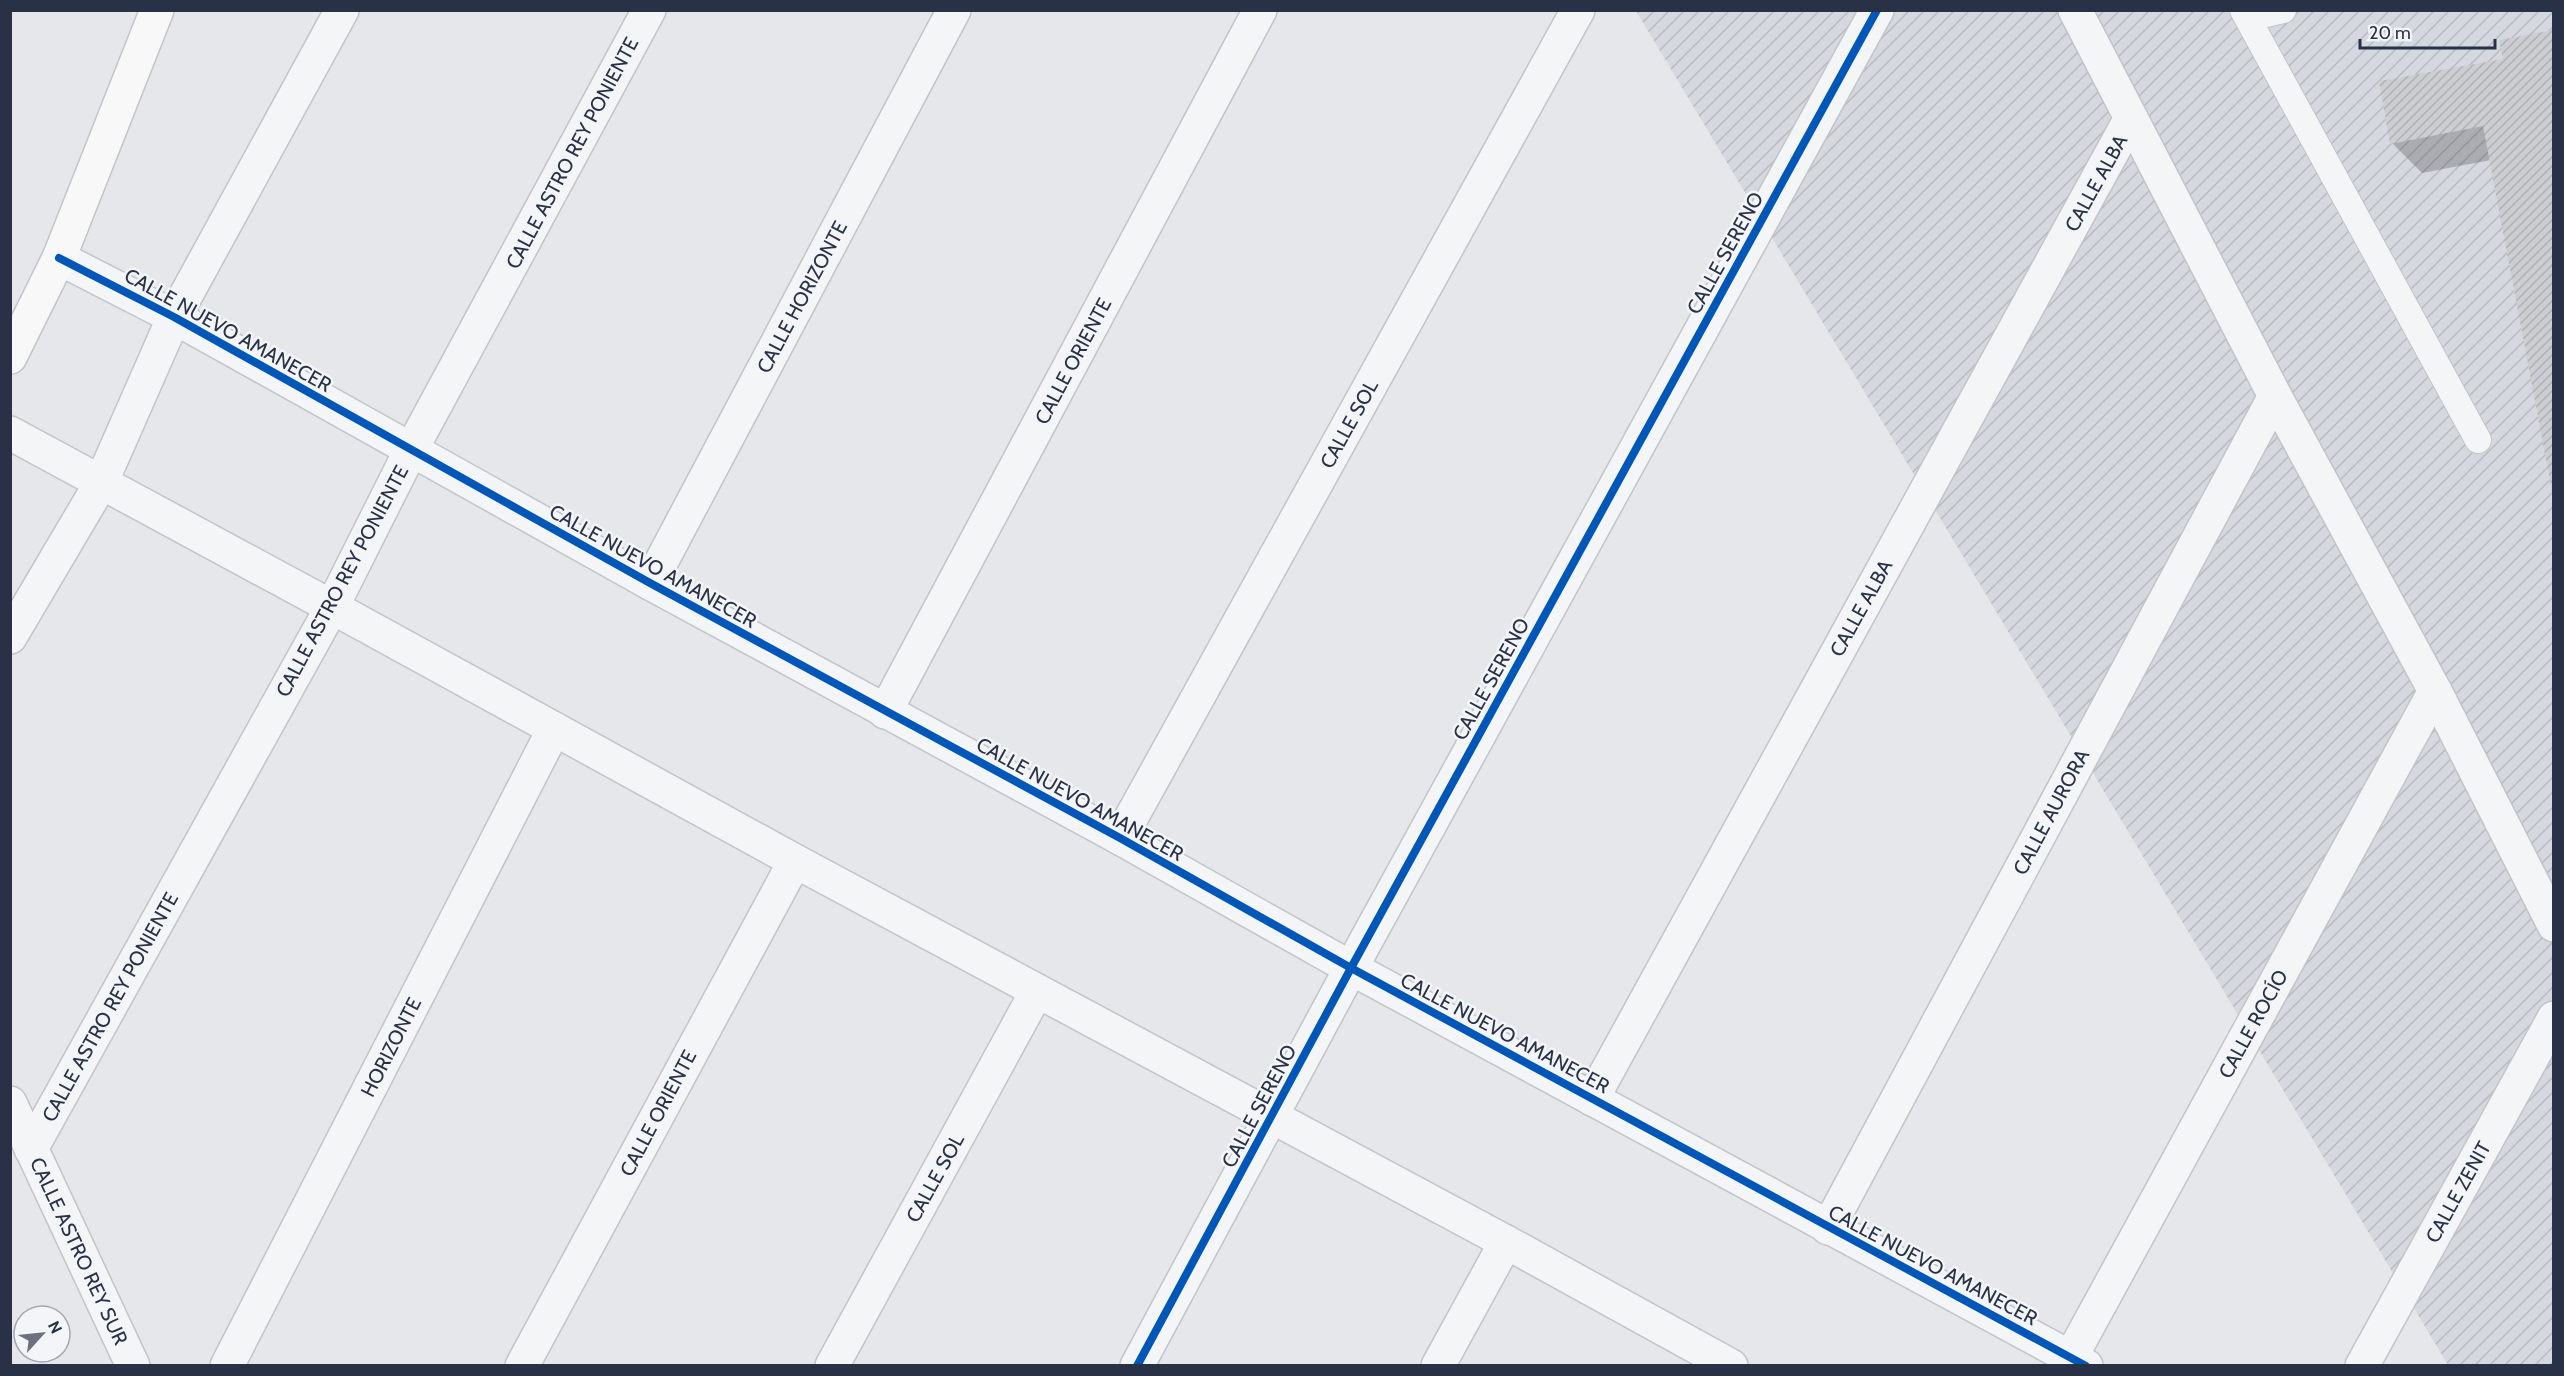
<svg xmlns="http://www.w3.org/2000/svg" width="2564" height="1376" font-family="Cabin,sans-serif">
	<defs>
		<pattern id="industrial-furrows" width="10" height="10" patternUnits="userSpaceOnUse" patternTransform="scale(1.5)"><rect width="10" height="10" fill="#d5d8df"/><path d="M-1 1l2-2M0 10L10 0M9 11l2-2" fill="none" stroke="#b7bac1"/></pattern>
		<pattern id="building-hatch" width="6" height="6" patternUnits="userSpaceOnUse" patternTransform="scale(1.5)"><rect width="6" height="6" fill="#ccced2"/><path d="M-1 1l2-2M0 6l6-6M5 7l2-2" fill="none" stroke="#afb1b6"/></pattern>
	</defs>
	<rect width="100%" height="100%" fill="#e5e7ea"/>
	<!-- industrial -->
	<path fill="url(#industrial-furrows)" d="M1636 11H2553V1365H2448Z"/>
	<!-- shadow -->
	<path fill="#0003" d="M2554 32 2491 160 2422 173 2392 143 2505 60Z"/>
	<!-- building -->
	<path fill="url(#building-hatch)" d="M2554 30V491H2552L2483 126 2390 144 2379 81 2503 59 2499 40Z"/>
	<g fill="none" stroke-linecap="round" stroke-linejoin="round">
		<!-- lane casing -->
		<g stroke="#c2c4c8" stroke-width="28">
			<g id="lane">
				<path d="M2243 10 2478 440"/>
				<path d="M2248 18 2283 10"/>
			</g>
		</g>
		<!-- street casing -->
		<g stroke="#c2c4c8" stroke-width="36">
			<g id="street">
				<path d="M2075 10 2275 396 2435 691 2554 925"/>
				<path d="M59 258 174 317 650 583 1120 838 1351 968 2086 1366"/>
				<path d="M10 433 332 607 795 861 1506 1242 1731 1366"/>
				<path d="M650 583 954 10"/>
				<path d="M10 637 101 483 174 317 342 10"/>
				<path d="M885 712 1260 10"/>
				<path d="M1120 838 1578 10"/>
				<path d="M1592 1099 2131 118"/>
				<path d="M10 1103 133 1366"/>
				<path d="M31 1149 332 607 411 450 649 10"/>
				<path d="M1828 1228 2275 396"/>
				<path d="M2071 1357 2435 691"/>
				<path d="M227 1366 554 729"/>
				<path d="M522 1366 795 861"/>
				<path d="M832 1366 1037 991"/>
				<path d="M1137 1366 1351 968 1877 10"/>
				<path d="M1438 1366 1506 1242"/>
				<path d="M2362 1366 2554 1018"/>
			</g>
		</g>
		<!-- secondary casing -->
		<g stroke="#c2c4c8" stroke-width="36">
			<path id="secondary" d="M10 357 59 258 157 10"/>
		</g>
		<!-- lane -->
		<use href="#lane" stroke="#f4f5f7" stroke-width="26"/>
		<!-- street -->
		<use href="#street" stroke="#f4f5f7" stroke-width="33"/>
		<!-- secondary -->
		<use href="#secondary" stroke="#f8f8f8" stroke-width="33"/>
		<!-- cycleway casing -->
		<g stroke="#f3f5f9" stroke-width="11">
			<g id="cycleway">
				<path d="M59 258 174 317 650 583 1120 838 1351 968 2086 1366"/>
				<path d="M1137 1366 1351 968 1877 10"/>
			</g>
		</g>
		<!-- cycleway -->
		<use href="#cycleway" stroke="#0057b8" stroke-width="8"/>
	</g>
	<g text-anchor="middle" dominant-baseline="central" stroke-width="5" stroke-linejoin="round" paint-order="stroke">
		<!-- street labels -->
		<g font-size="20" fill="#293146" stroke="#f3f5f9">
			<text transform="translate(572 153) rotate(-62)">CALLE ASTRO REY PONIENTE</text>
			<text transform="translate(2096 183) rotate(-61)">CALLE ALBA</text>
			<text transform="translate(1725 253) rotate(-61)">CALLE SERENO</text>
			<text transform="translate(802 297) rotate(-62)">CALLE HORIZONTE</text>
			<text transform="translate(228 330) rotate(29)">CALLE NUEVO AMANECER</text>
			<text transform="translate(1073 361) rotate(-62)">CALLE ORIENTE</text>
			<text transform="translate(1349 424) rotate(-61)">CALLE SOL</text>
			<text transform="translate(653 566) rotate(29)">CALLE NUEVO AMANECER</text>
			<text transform="translate(342 581) rotate(-62)">CALLE ASTRO REY PONIENTE</text>
			<text transform="translate(1861 608) rotate(-61)">CALLE ALBA</text>
			<text transform="translate(1491 679) rotate(-61)">CALLE SERENO</text>
			<text transform="translate(1080 799) rotate(29)">CALLE NUEVO AMANECER</text>
			<text transform="translate(2051 812) rotate(-62)">CALLE AURORA</text>
			<text transform="translate(110 1007) rotate(-61)">CALLE ASTRO REY PONIENTE</text>
			<text transform="translate(2253 1024) rotate(-61)">CALLE ROCÍO</text>
			<text transform="translate(1505 1033) rotate(28)">CALLE NUEVO AMANECER</text>
			<text transform="translate(391 1047) rotate(-63)">HORIZONTE</text>
			<text transform="translate(1259 1106) rotate(-62)">CALLE SERENO</text>
			<text transform="translate(658 1113) rotate(-62)">CALLE ORIENTE</text>
			<text transform="translate(935 1178) rotate(-61)">CALLE SOL</text>
			<text transform="translate(2458 1192) rotate(-61)">CALLE ZENIT</text>
			<text transform="translate(79 1251) rotate(65)">CALLE ASTRO REY SUR</text>
			<text transform="translate(1933 1265) rotate(28)">CALLE NUEVO AMANECER</text>
		</g>
	</g>
	<!-- border -->
	<rect width="2564" height="1376" fill="none" stroke="#293146" stroke-width="24"/>
	<!-- north arrow -->
	<g transform="translate(42 1334) rotate(63)"><circle r="28" fill="#f3f5f9" stroke="#a2a7b1" stroke-width="1.5"/>
	<path d="M0-4.5L10 22L0 15L-10 22Z" fill="#6b717f"/>
	<text y="-9" font-size="16" font-weight="bold" text-anchor="middle" fill="#293146">N</text>
	</g>
	<!-- scale -->
	<path d="M2360 39v9h135v-9" fill="none" stroke="#293146" stroke-width="3"/>
	<text x="2369" y="39" font-size="18" fill="#293146" stroke="#f3f5f9" stroke-width="4.5" paint-order="stroke">20 m</text>
</svg>
